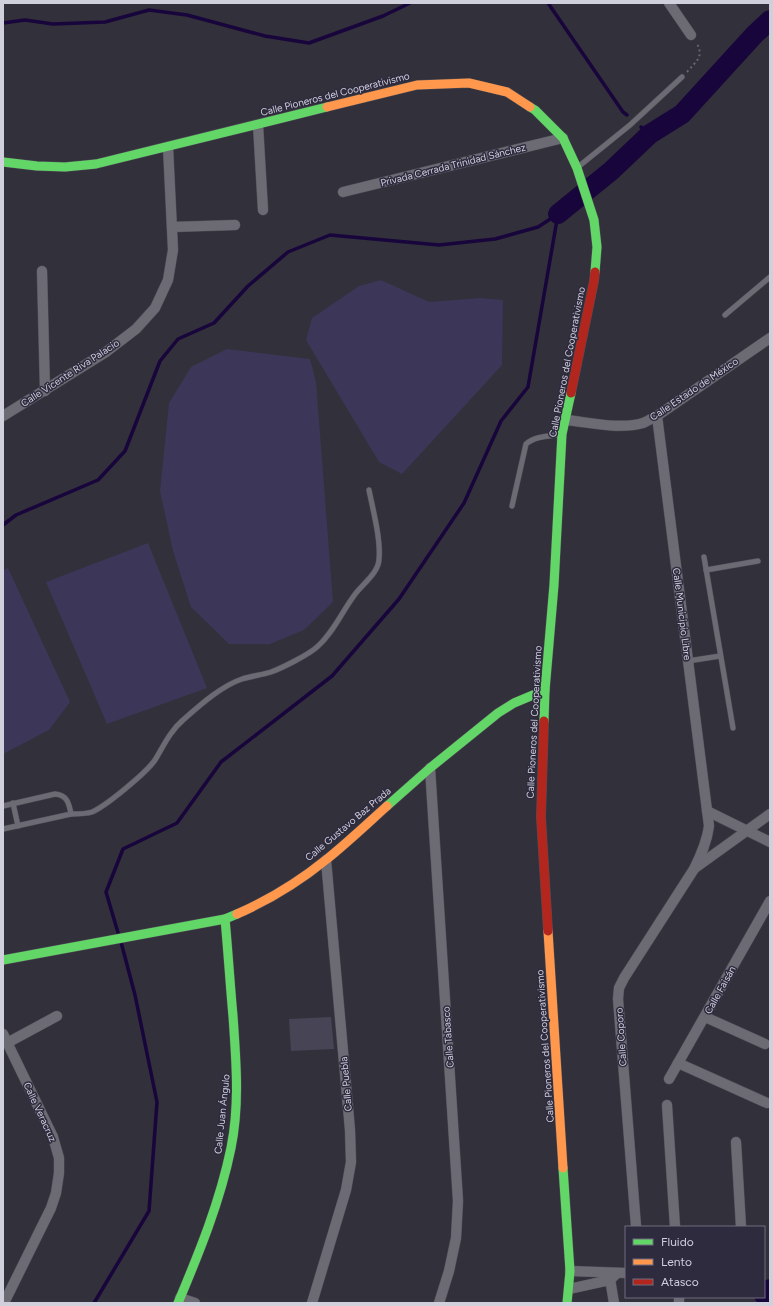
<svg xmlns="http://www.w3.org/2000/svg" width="773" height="1306" font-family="Figtree,sans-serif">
	<rect width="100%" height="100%" fill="#32303a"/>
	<!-- green -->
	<g fill="#3c3658">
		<path d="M381 280 429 302 480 298 503 300 502 365 402 474 379 462 306 340 312 318 359 286Z"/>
		<path d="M227 349 310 359 316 382 333 602 304 630 270 644H229L191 607 173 551 160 491 169 403 191 367Z"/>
		<path d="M148 543 207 688 107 724 46 582Z"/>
		<path d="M8 568 70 702 49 730 3 754V570Z"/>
	</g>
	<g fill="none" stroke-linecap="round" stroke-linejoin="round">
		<!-- stream -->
		<g stroke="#18053c" stroke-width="3.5">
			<path d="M548 3 623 112 627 115"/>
			<path d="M3 23 25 20 53 24 105 22 149 10 187 15 265 36 309 43 383 16 410 3"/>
			<path d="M641 127 650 134"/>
			<path d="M3 525 16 515 98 480 125 451 160 361 178 339 214 323 248 286 288 252 330 235 439 245 495 239 538 227 558 214"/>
			<path d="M119 936 106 892 123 849 177 823 221 762 332 676 399 599 464 503 501 421 528 387 558 214"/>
			<path d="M94 1303 149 1211 157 1102 135 995 121 942"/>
		</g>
		<!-- river -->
		<g stroke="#18053c" stroke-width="20">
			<path d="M558 214 611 171 650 134 682 114 755 34 770 20"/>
			<path d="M764 1295 770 1289"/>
		</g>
	</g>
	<!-- building -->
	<path fill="#474455" d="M331 1017 334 1049 291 1051 289 1019Z"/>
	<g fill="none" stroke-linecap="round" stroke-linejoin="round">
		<!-- lane casing -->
		<g stroke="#4e4d56" stroke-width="6">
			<g id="lane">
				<path d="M578 167 630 125 682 77"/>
				<path d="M725 315 770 277"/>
				<path d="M512 506 526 444C535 436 550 436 561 434"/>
				<path d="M704 557 733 728"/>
				<path d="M706 570 758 561"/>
				<path d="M688 661 720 656"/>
				<path d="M13 803 18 826"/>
				<path d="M3 806 55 794C67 795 69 803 71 814L3 829"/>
				<path d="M71 814C77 814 86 814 92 812 106 806 146 773 155 760 163 747 170 731 183 720 199 706 221 686 242 679 251 676 262 675 271 672 282 668 308 655 317 647 334 632 342 611 356 593 363 584 379 572 379 559 381 540 373 510 369 490"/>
			</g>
		</g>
		<!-- street casing -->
		<g stroke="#4e4d56" stroke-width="11">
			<g id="street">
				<path d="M669 3 691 35"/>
				<path d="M258 125 263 210"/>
				<path d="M343 192 563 138"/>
				<path d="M172 227 235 225"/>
				<path d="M42 271 45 391"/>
				<path d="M3 416 106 352 136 329 155 308 168 280 173 250 168 147"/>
				<path d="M565 420C588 422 620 430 643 423 648 421 652 418 657 416L770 338"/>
				<path d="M430 768 458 1201 456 1238 449 1271 439 1303"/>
				<path d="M707 811 770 842"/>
				<path d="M695 868 770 814"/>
				<path d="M705 1017 765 1044"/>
				<path d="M3 1034 53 1137 59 1158V1173L56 1193 51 1208 4 1303"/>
				<path d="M7 1043 57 1016"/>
				<path d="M678 1063 767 1103"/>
				<path d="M669 1079 770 901"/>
				<path d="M667 1105 675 1227"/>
				<path d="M736 1142 741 1227"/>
				<path d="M636 1226 618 999 619 988 624 978 694 869C701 855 707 842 709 826L657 416"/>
				<path d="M570 1271 626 1273"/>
				<path d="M609 1273 614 1303"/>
				<path d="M569 1289 610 1280 617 1273"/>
				<path d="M679 1297V1303"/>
				<path d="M180 1298 195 1303"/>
				<path d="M312 1303 346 1190 351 1162 350 1130 326 860"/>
			</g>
		</g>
		<!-- fast casing -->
		<g stroke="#4e4d56" stroke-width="10">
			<g id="fast">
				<path d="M530 107 535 110 563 138 577 168 594 220 597 247 595 272"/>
				<path d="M3 162 37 166 65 167 96 164 327 107"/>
				<path d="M544 721 545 690 554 585 562 434 571 393"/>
				<path d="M387 806 430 768 498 713 514 703 545 690"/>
				<path d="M3 960 225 919 237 914"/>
				<path d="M563 1168 570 1271 567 1303"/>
				<path d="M178 1303C199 1253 220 1202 231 1148 240 1104 236 1060 233 1016 230 983 228 951 225 919"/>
			</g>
		</g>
		<!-- slow casing -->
		<g stroke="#4e4d56" stroke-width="10">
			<g id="slow">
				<path d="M327 107 417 85 469 83 507 92 530 107"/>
				<path d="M237 914C267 901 301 880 327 859 347 843 367 824 387 806"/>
				<path d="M548 931 563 1168"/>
			</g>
		</g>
		<!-- jam casing -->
		<g stroke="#4e4d56" stroke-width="10">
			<g id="jam">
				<path d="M571 393 594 281 595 272"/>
				<path d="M544 721 541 817 548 931"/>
			</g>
		</g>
		<!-- path -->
		<path stroke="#68666e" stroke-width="2" stroke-dasharray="2 3" stroke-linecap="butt" d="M687 72C696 61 705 57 696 42"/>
		<!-- lane -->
		<use href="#lane" stroke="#6c6b74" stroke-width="5"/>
		<!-- street -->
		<use href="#street" stroke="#6c6b74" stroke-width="10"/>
		<!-- fast -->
		<use href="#fast" stroke="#63d668" stroke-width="9"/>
		<!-- slow -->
		<use href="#slow" stroke="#ff974d" stroke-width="9"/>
		<!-- jam -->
		<use href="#jam" stroke="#b3261e" stroke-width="9"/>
	</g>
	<g text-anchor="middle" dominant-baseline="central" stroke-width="3" stroke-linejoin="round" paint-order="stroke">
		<!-- street labels -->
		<g font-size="10" fill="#d0cfdc" stroke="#2e2b3f">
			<text transform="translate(335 94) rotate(-14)">Calle Pioneros del Cooperativismo</text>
			<text transform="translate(453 165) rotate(-14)">Privada Cerrada Trinidad Sánchez</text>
			<text transform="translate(567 362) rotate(-79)">Calle Pioneros del Cooperativismo</text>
			<text transform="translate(70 373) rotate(-33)">Calle Vicente Riva Palacio</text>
			<text transform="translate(694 389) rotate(-34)">Calle Estado de México</text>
			<text transform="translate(682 614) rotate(83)">Calle Municipio Libre</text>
			<text transform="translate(534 722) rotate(-87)">Calle Pioneros del Cooperativismo</text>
			<text transform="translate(348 824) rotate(-40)">Calle Gustavo Baz Prada</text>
			<text transform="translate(720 990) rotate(-61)">Calle Faisán</text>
			<text transform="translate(448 1037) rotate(-94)">Calle Tabasco</text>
			<text transform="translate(621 1037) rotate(-94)">Calle Coporo</text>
			<text transform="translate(545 1046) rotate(-94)">Calle Pioneros del Cooperativismo</text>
			<text transform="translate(346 1084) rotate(-95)">Calle Puebla</text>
			<text transform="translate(40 1112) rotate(65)">Calle Veracruz</text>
			<text transform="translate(222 1114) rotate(-84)">Calle Juan Ángulo</text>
		</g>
	</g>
	<!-- border -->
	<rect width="773" height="1306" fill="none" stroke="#d0cfdc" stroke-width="8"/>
	<!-- legend -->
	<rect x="625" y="1226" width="140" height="72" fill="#2e2b3f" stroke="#6f6d7e"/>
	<rect x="633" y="1239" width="20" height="6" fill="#63d668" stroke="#6f6d7e"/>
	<text x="661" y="1246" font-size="12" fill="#d0cfdc">Fluido</text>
	<rect x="633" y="1259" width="20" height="6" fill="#ff974d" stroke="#6f6d7e"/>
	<text x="661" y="1266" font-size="12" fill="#d0cfdc">Lento</text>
	<rect x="633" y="1279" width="20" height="6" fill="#b3261e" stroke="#6f6d7e"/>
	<text x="661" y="1286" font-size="12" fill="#d0cfdc">Atasco</text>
</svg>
